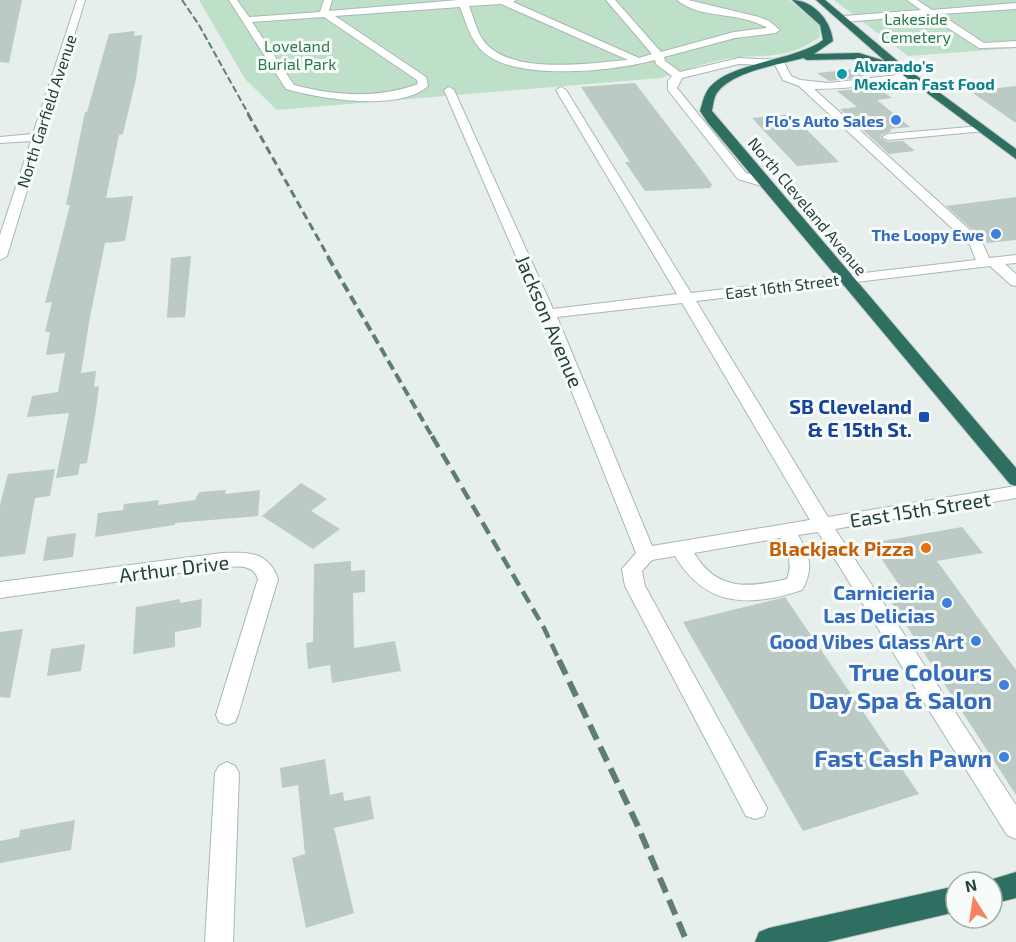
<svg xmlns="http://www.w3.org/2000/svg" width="1016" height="942" font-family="'Exo 2',sans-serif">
	<rect width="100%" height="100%" fill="#e6efeb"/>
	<!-- green -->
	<g fill="#bfe0c8">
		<path d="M199 0H789L819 24 820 37C782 63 762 52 721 60 701 64 681 72 661 78L277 110 245 79Z"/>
		<path d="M834 0H1016V48L908 56Z"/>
	</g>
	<!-- building -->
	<g fill="#bbcac4">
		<path d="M0 0H22L9 63 0 62Z"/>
		<path d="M135 31 134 36 142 35 136 79 123 134 119 135 106 198 133 196 125 241 105 243 90 317 81 373 96 371 94 387 99 386 96 410 87 463 80 464 78 475 56 478 69 413 27 417 32 396 58 392 65 353 46 355 50 332H45L52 302 45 303 70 205H66L85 112H87L109 34Z"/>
		<path d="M856 69 865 77 829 81 817 73Z"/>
		<path d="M635 83 700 168 713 186H710L711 188 645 191 625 162H630L581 87Z"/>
		<path d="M1016 86V123L970 91Z"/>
		<path d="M877 87 892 98 877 100 910 127 889 129 892 131 881 135 880 138 888 142 903 141 915 151 889 154 840 109 857 107 837 91Z"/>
		<path d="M791 114 839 162 797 166 752 118Z"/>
		<path d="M1016 197V240L987 243 946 206Z"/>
		<path d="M191 256 185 317 167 318 171 258Z"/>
		<path d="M55 469 50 496 35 498 25 554 0 557V505L8 474Z"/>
		<path d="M301 483 327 499 311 511 340 529 313 549 262 516Z"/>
		<path d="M226 490 225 494 260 490 258 516 175 523V525L95 537 98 513 123 510 124 504 159 500 158 505 195 500 199 492Z"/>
		<path d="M962 527 983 553 937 561 1016 670V795L888 597 905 594 871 543Z"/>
		<path d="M76 533 73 557 43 561 47 537Z"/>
		<path d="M351 561V571L365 570V592L353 593 354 648 395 641 401 671 332 683 330 665 308 669 306 643 313 642 314 564Z"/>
		<path d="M785 597 919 794 803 831 683 622Z"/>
		<path d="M180 599V603L202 599 201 627 175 632V647L133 654 136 607Z"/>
		<path d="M23 629 10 698 0 697V632Z"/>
		<path d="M85 644 81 671 47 676 51 649Z"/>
		<path d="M325 759 330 795 343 792 344 801 370 796 374 819 334 828 354 913 306 928 292 858 305 854 298 785 282 788 280 768Z"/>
		<path d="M75 820 71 850 0 863V841L19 837 20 830Z"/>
	</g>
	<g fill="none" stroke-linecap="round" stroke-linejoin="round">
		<!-- minor casing -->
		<g stroke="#a8b8b2" stroke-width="2">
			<g id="minor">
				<path d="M77 0H85L7 256 0 260V235L31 141 0 143V137L33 134Z"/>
				<path d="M229 0H237L249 17 320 12 324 0H332L329 11 458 0H516L513 2 639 58 652 54 606 0H615L661 52 734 32 767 28C741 11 701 20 677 0H688L759 17 769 21 780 30 775 33 735 38 664 57 665 61 680 72 739 58 783 60 791 76 800 80 829 83 914 73V77C881 85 847 89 814 89L981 240 989 258 1016 255V263L1005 264 1016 274V286L1011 285 990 266 696 301 828 517 1016 486V498L835 529 1016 805V839L1007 835 818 532 798 535C810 555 814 569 802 590 750 607 706 608 675 556L652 560 642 571 645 586 767 808 764 816 755 819 746 816 625 586 622 569 636 553 541 314 444 90 449 87 454 90 553 309 677 294 556 90 561 87 566 90 691 293 976 260 970 245 799 86 783 80 775 65 739 64 682 78 677 88 746 173 769 180 771 183 769 186 765 187 738 179 668 90V81L672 76 656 64 655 60C614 71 527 80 490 57 472 46 467 25 460 7L335 16 426 77 428 86C399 112 321 99 286 89ZM501 4 628 60C589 63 505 77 481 37 476 28 473 16 469 6ZM324 17 417 80 418 84C377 99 335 96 294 85L252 22ZM682 303 810 520 652 546 557 317ZM780 538C788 553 793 563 787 579 748 588 717 591 694 553Z"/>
				<path d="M907 0H917L932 10 1016 3V9L940 14 984 43 1016 41V47L979 48 928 15 844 22 839 19 844 16 921 10Z"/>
				<path d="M981 126 987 129 985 131 888 140 882 137 888 134Z"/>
				<path d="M222 553C248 552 268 551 278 579L238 715 235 722 227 725 219 722 216 715 258 579C253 563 236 567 222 567L0 598V582Z"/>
				<path d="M227 762 235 766 239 773 233 942H205L215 773 219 766Z"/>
			</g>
		</g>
		<!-- highway casing -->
		<g stroke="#c2cac8" stroke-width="2">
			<g id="highway">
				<path d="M792 0C813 0 831 20 833 41L814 54 859 53 885 61 816 0H825L906 68 1016 149V159L896 70 858 59 807 60 803 58C779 65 732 71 717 93 714 97 713 106 712 111L1016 468V486L1010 484 708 123 700 111C702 105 703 98 706 93 721 62 795 62 823 40L820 25Z"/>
				<path d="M1016 872V898L992 904V882H983Z"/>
				<path d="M956 886V912L827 942H755L759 932 769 928Z"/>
			</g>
		</g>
		<!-- minor -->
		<use href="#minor" fill="#fff" fill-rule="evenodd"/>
		<!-- highway -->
		<use href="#highway" fill="#2f6f62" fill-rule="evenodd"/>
		<!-- rail-far4 -->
		<path stroke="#5f7d75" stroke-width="2" stroke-dasharray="7 3" stroke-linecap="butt" d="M182 0 199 25 249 115"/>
		<!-- rail-far3 -->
		<path stroke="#5f7d75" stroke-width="3" stroke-dasharray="8 4.5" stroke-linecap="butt" d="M248 114 329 258"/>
		<!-- rail-far2 -->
		<path stroke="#5f7d75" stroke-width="4" stroke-dasharray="10 5" stroke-linecap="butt" d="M328 257 433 438"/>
		<!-- rail-far1 -->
		<path stroke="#5f7d75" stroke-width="4.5" stroke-dasharray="13 7" stroke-linecap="butt" d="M432 436 544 628 560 662"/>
		<!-- rail -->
		<path stroke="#5f7d75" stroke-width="6" stroke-dasharray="16 8" stroke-linecap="butt" d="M559 660 636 822 687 942"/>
	</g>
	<!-- markers -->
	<circle fill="#0f9aa8" stroke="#f7fbf9" stroke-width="2" cx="842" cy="74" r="6"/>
	<g fill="#3f7fe0" stroke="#f7fbf9" stroke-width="2">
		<circle cx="896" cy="120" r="6"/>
		<circle cx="996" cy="234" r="6"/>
		<circle cx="947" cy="603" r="6"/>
		<circle cx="976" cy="641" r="6"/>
		<circle cx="1004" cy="685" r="6"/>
		<circle cx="1004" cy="757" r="6"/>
	</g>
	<rect fill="#1a4fb4" stroke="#f7fbf9" stroke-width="2" x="918" y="411" width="12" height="12" rx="3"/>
	<circle fill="#e8710a" stroke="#f7fbf9" stroke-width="2" cx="926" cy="548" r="6"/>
	<g text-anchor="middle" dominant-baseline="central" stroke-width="6" stroke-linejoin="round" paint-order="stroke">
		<!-- far-park labels -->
		<g font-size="16" fill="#2d7a4b" stroke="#f7fbf9">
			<text x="916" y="18">Lakeside<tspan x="916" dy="18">Cemetery</tspan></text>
			<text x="297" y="45">Loveland<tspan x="297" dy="18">Burial Park</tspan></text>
		</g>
		<!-- far-culture labels -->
		<g font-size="16" font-weight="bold" fill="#0d838f" stroke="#f7fbf9" text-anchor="start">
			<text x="854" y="65">Alvarado's<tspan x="854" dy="18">Mexican Fast Food</tspan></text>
		</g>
		<!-- far-street labels -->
		<g font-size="16" fill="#24423a" stroke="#f7fbf9">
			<text transform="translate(46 111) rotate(-72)">North Garfield Avenue</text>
			<text transform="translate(808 206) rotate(50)">North Cleveland Avenue</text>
			<text transform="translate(782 286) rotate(-7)">East 16th Street</text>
		</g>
		<!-- far-shop labels -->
		<g font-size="16" font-weight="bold" fill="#366cbe" stroke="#f7fbf9" text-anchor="end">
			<text x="884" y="120">Flo's Auto Sales</text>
			<text x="984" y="234">The Loopy Ewe</text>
		</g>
		<!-- street labels -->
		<g font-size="20" fill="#24423a" stroke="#f7fbf9">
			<text transform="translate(550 321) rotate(67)">Jackson Avenue</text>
			<text transform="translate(920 509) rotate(-9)">East 15th Street</text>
			<text transform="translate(174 568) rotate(-7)">Arthur Drive</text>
		</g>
		<!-- transit labels -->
		<g font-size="20" font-weight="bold" fill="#164399" stroke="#f7fbf9" text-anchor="end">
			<text x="912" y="406">SB Cleveland<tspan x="912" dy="23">&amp; E 15th St.</tspan></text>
		</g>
		<!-- food labels -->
		<g font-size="20" font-weight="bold" fill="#c56008" stroke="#f7fbf9" text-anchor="end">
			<text x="914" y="548">Blackjack Pizza</text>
		</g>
		<!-- shop labels -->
		<g font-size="20" font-weight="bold" fill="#366cbe" stroke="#f7fbf9" text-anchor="end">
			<text x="935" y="592">Carnicieria<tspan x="935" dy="23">Las Delicias</tspan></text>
			<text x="964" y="641">Good Vibes Glass Art</text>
		</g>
		<!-- near-shop labels -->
		<g font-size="24" font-weight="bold" fill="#366cbe" stroke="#f7fbf9" text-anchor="end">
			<text x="992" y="671">True Colours<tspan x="992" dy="28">Day Spa &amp; Salon</tspan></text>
			<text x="992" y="757">Fast Cash Pawn</text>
		</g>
	</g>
	<!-- north arrow -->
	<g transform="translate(974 900) rotate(348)"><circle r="28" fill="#f7fbf9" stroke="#a3b1ad" stroke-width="1.5"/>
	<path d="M0-4.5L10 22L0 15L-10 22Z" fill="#f4845f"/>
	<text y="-9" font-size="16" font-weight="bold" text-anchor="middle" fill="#24423a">N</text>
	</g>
</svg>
